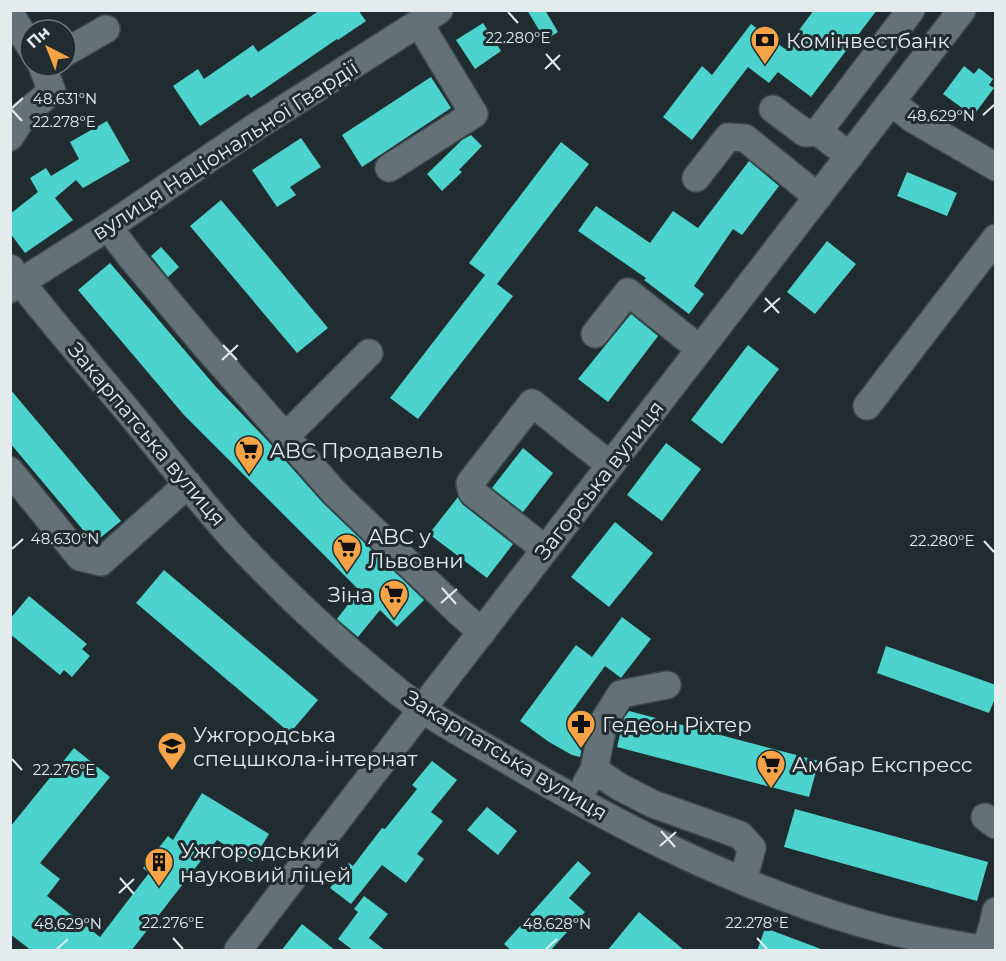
<svg xmlns="http://www.w3.org/2000/svg" width="1006" height="961" font-family="Montserrat,sans-serif">
	<rect width="100%" height="100%" fill="#202c30"/>
	<!-- building -->
	<g fill="#4dd3ce">
		<path d="M320 10H358L366 21 338 40 337 39 251 98 248 94 200 126 173 86 198 69 204 79 253 45 258 52Z"/>
		<path d="M527 10H545L558 32 545 40Z"/>
		<path d="M814 10H877L811 97 778 72 769 83 748 67 692 140 663 117 702 66 712 75 751 24 785 49Z"/>
		<path d="M483 23 501 51 475 69 456 40Z"/>
		<path d="M964 66 974 74 979 68 993 79 989 85 994 88 973 116 943 94Z"/>
		<path d="M431 77 451 108 362 167 342 135Z"/>
		<path d="M107 121 130 161 83 188 76 180 55 198 73 220 25 253 10 233V214L38 192 30 178 46 168 51 176 79 159 70 142Z"/>
		<path d="M471 135 482 146 459 170 462 172 442 191 427 174 462 140Z"/>
		<path d="M301 138 321 167 290 187 296 195 277 207 252 170Z"/>
		<path d="M561 142 589 164 497 284 513 296 418 419 390 398 485 275 469 263Z"/>
		<path d="M749 161 779 186 742 235 733 229 694 286 704 294 689 314 644 280 646 278 578 231 596 206 650 243 673 211 698 228Z"/>
		<path d="M907 172 957 193 947 216 897 196Z"/>
		<path d="M221 200 328 328 297 353 190 226Z"/>
		<path d="M827 241 856 264 815 314 787 292Z"/>
		<path d="M161 247 179 267 168 277 151 256Z"/>
		<path d="M110 263 216 387 267 440 323 503 424 600 397 627 380 610 358 637 337 619 359 590 184 415 78 290Z"/>
		<path d="M631 314 658 336 608 402 578 379Z"/>
		<path d="M748 345 779 369 722 444 691 420Z"/>
		<path d="M10 389 121 521 94 543 10 443Z"/>
		<path d="M666 443 701 469 662 521 627 495Z"/>
		<path d="M523 448 553 473 523 512 492 488Z"/>
		<path d="M458 497 462 504 513 544 487 578 429 534Z"/>
		<path d="M615 522 653 553 609 607 571 577Z"/>
		<path d="M164 570 318 700 290 733 136 603Z"/>
		<path d="M29 596 87 644 82 649 90 656 72 677 64 670 60 675 10 634V619Z"/>
		<path d="M622 617 651 639 621 678 605 666 567 718 587 724 580 757 572 755 549 742 520 721 576 645 592 657Z"/>
		<path d="M886 646 996 685V696L989 713 877 673Z"/>
		<path d="M629 711 819 761 809 797 617 747 624 718Z"/>
		<path d="M74 748 110 777 40 863 60 879 47 896 100 937 149 873 143 868 168 836 173 840 202 793 269 834 252 862 217 840 131 951H32L10 934V827Z"/>
		<path d="M432 761 457 780 431 812 443 821 417 854 424 859 406 883 382 865 351 904 330 888 349 863 353 866 382 828 385 829 417 789 412 785Z"/>
		<path d="M487 807 517 831 498 855 467 830Z"/>
		<path d="M795 809 988 862 977 901 784 847Z"/>
		<path d="M578 861 591 873 569 898 585 912 550 951H512L504 944Z"/>
		<path d="M364 896 388 914 369 938 386 951H354L338 939 358 912 354 909Z"/>
		<path d="M639 912 685 951H607Z"/>
		<path d="M302 924 336 951H281Z"/>
		<path d="M765 928 821 949V951H757Z"/>
	</g>
	<g fill="none" stroke-linecap="round" stroke-linejoin="round">
		<!-- minor casing -->
		<g stroke="#3d484b" stroke-width="30">
			<g id="minor">
				<path d="M10 14 30 46"/>
				<path d="M66 52 106 29"/>
				<path d="M891 102 913 119 996 167"/>
				<path d="M773 109 805 133 818 132 850 156"/>
				<path d="M818 132 911 10"/>
				<path d="M10 137 19 123 21 117 52 91 42 66"/>
				<path d="M389 168 474 114 419 23"/>
				<path d="M696 178 728 137 745 138 818 197"/>
				<path d="M108 227 131 257 202 342 335 493 460 613 482 632"/>
				<path d="M10 268C47 317 88 363 127 410 163 453 196 497 233 538 282 591 334 639 390 685 427 716 472 739 514 764 621 827 734 885 854 921 897 934 941 942 985 950"/>
				<path d="M10 289 108 227 257 126 439 10"/>
				<path d="M595 334 628 292 700 349"/>
				<path d="M867 406 996 238"/>
				<path d="M285 437 369 353"/>
				<path d="M10 471 80 557 101 562 188 484"/>
				<path d="M545 549 472 492 470 483 532 403 610 465"/>
				<path d="M594 770 620 787 653 804 740 835 752 848 743 880"/>
				<path d="M586 784 594 770 604 721 621 694 667 685"/>
				<path d="M985 817 996 825"/>
				<path d="M238 950 439 687 962 10"/>
				<path d="M985 950 993 925 996 911"/>
			</g>
		</g>
		<!-- minor -->
		<use href="#minor" stroke="#647177" stroke-width="27"/>
	</g>
	<!-- ticks -->
	<path fill="none" stroke="#e3ebed" stroke-width="2" d="M508 12 518 23M546 54 560 70M545 69 560 55M12 108 23 98M12 110 22 121M983 115 994 105M765 298 779 313M764 312 780 298M223 345 237 360M222 360 238 345M984 541 994 552M12 549 23 539M442 588 456 604M441 603 457 589M12 759 22 770M661 831 675 847M660 846 676 832M120 878 134 894M119 893 134 879M173 938 183 949M757 938 767 949M57 949 68 939M546 949 557 939"/>
	<!-- icons -->
	<defs>
		<g id="bank-pin" transform="scale(1.5)"><path d="M0 17L-7.5 6A9.5 9.5 0 1 1 7.5 6Z" fill="#f6a246" stroke="#202c30"/><path d="M-6-4H6V4H-6ZM0-2.3a2.3 2.3 0 1 0 0 4.6a2.3 2.3 0 1 0 0-4.6Z" fill="#111"/></g>
		<g id="supermarket-pin" transform="scale(1.5)"><path d="M0 17L-7.5 6A9.5 9.5 0 1 1 7.5 6Z" fill="#f6a246" stroke="#202c30"/><path d="M-6-5.5h2.5l.6 2H6L4.5 2H-2.5L-4.4-4H-6ZM-1.5 3.2a1.3 1.3 0 1 0 .1 0ZM3 3.2a1.3 1.3 0 1 0 .1 0Z" fill="#111"/></g>
		<g id="pharmacy-pin" transform="scale(1.5)"><path d="M0 17L-7.5 6A9.5 9.5 0 1 1 7.5 6Z" fill="#f6a246" stroke="#202c30"/><path d="M-2-6h4v4h4v4h-4v4h-4v-4h-4v-4h4Z" fill="#111"/></g>
		<g id="school-pin" transform="scale(1.5)"><path d="M0 17L-7.5 6A9.5 9.5 0 1 1 7.5 6Z" fill="#f6a246" stroke="#202c30"/><path d="M0-5L7-2L0 1L-7-2ZM-4 1L0 2.5L4 1V4Q0 6-4 4Z" fill="#111"/></g>
		<g id="building-pin" transform="scale(1.5)"><path d="M0 17L-7.5 6A9.5 9.5 0 1 1 7.5 6Z" fill="#f6a246" stroke="#202c30"/><path d="M-4-6H4V6H1V3H-1V6H-4ZM-2.5-4.3h1.7v1.8h-1.7ZM.8-4.3h1.7v1.8H.8ZM-2.5-1h1.7V.8h-1.7ZM.8-1h1.7V.8H.8Z" fill="#111"/></g>
	</defs>
	<g fill-rule="evenodd">
		<use href="#bank-pin" x="765" y="40"/>
		<use href="#supermarket-pin" x="249" y="450"/>
		<use href="#supermarket-pin" x="347" y="548"/>
		<use href="#supermarket-pin" x="394" y="594"/>
		<use href="#pharmacy-pin" x="581" y="724"/>
		<use href="#school-pin" x="172" y="746"/>
		<use href="#supermarket-pin" x="771" y="764"/>
		<use href="#building-pin" x="159" y="862"/>
	</g>
	<g text-anchor="middle" dominant-baseline="central" stroke-width="6" stroke-linejoin="round" paint-order="stroke">
		<!-- poi labels -->
		<g font-size="21" fill="#e3ebed" stroke="#202c30" text-anchor="start">
			<text x="786" y="40">Комінвестбанк</text>
			<text x="270" y="450">ABC Продавель</text>
			<text x="368" y="536">ABC у<tspan x="368" dy="24">Львовни</tspan></text>
			<text x="373" y="594" text-anchor="end">Зіна</text>
			<text x="602" y="724">Гедеон Ріхтер</text>
			<text x="193" y="734">Ужгородська<tspan x="193" dy="24">спецшкола-інтернат</tspan></text>
			<text x="792" y="764">Амбар Експресс</text>
			<text x="180" y="850">Ужгородський<tspan x="180" dy="24">науковий ліцей</tspan></text>
		</g>
		<!-- street labels -->
		<g font-size="21" fill="#e3ebed" stroke="#202c30">
			<text transform="translate(225 150) rotate(-33)">вулиця Національної Гвардії</text>
			<text transform="translate(147 434) rotate(50)">Закарпатська вулиця</text>
			<text transform="translate(599 480) rotate(-52)">Загорська вулиця</text>
			<text transform="translate(506 755) rotate(31)">Закарпатська вулиця</text>
		</g>
	</g>
	<g font-size="15" text-anchor="middle" fill="#e3ebed" stroke="#202c30" stroke-width="6" stroke-linejoin="round" paint-order="stroke">
		<text x="518" y="43">22.280°E</text>
		<text x="65" y="104">48.631°N</text>
		<text x="941" y="121">48.629°N</text>
		<text x="64" y="127">22.278°E</text>
		<text x="65" y="544">48.630°N</text>
		<text x="942" y="546">22.280°E</text>
		<text x="64" y="775">22.276°E</text>
		<text x="173" y="928">22.276°E</text>
		<text x="757" y="928">22.278°E</text>
		<text x="68" y="929">48.629°N</text>
		<text x="557" y="929">48.628°N</text>
	</g>
	<!-- border -->
	<rect width="1006" height="961" fill="none" stroke="#e3ebed" stroke-width="24"/>
	<!-- north arrow -->
	<g transform="translate(48 48) rotate(318)"><circle r="28" fill="#202c30" stroke="#6e787c" stroke-width="1.5"/>
	<path d="M0-4.5L10 22L0 15L-10 22Z" fill="#f6a246"/>
	<text y="-9" font-size="16" font-weight="bold" text-anchor="middle" fill="#e3ebed">Пн</text>
	</g>
</svg>
